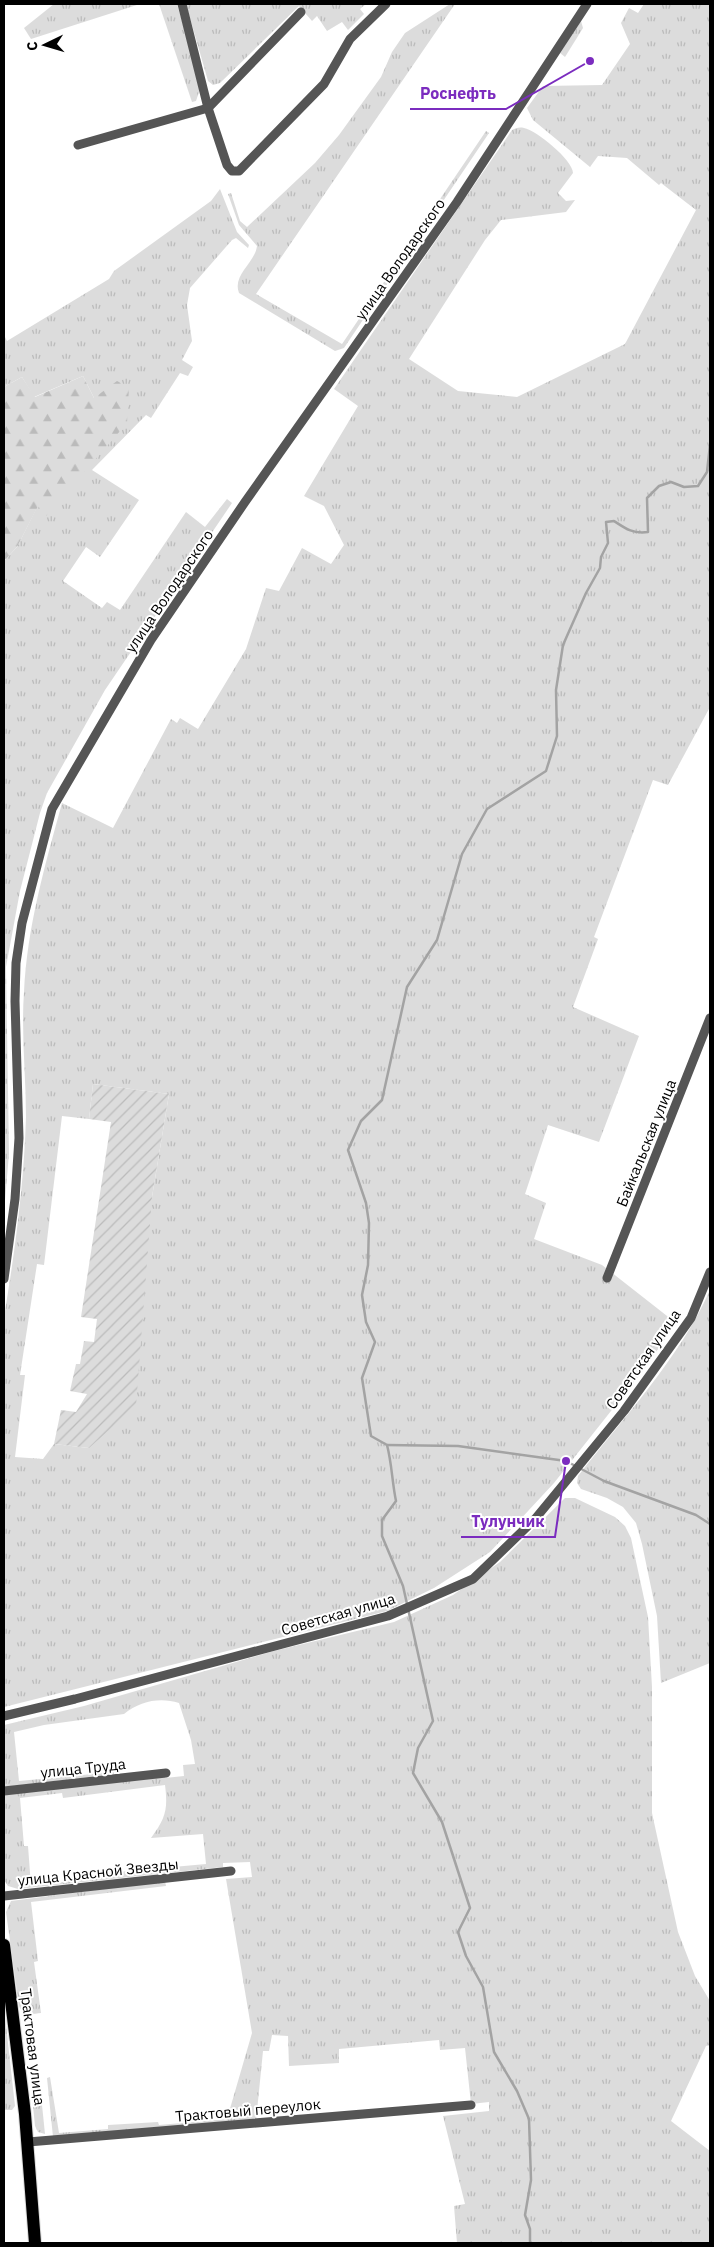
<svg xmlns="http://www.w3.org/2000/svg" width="714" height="2247" font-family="'IBM Plex Sans',sans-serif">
	<defs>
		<pattern id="grass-tufts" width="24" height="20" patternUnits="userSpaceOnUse" patternTransform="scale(1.25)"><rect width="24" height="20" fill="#dcdcdc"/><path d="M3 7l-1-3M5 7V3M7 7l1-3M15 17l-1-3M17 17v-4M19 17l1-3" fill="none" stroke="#bbb"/></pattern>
		<pattern id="forest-firs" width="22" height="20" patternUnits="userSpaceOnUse" patternTransform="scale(1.25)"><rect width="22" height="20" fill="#dcdcdc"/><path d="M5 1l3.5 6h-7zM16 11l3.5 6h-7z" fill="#bbb"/></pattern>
		<pattern id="garden-furrows" width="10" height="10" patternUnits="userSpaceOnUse" patternTransform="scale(1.25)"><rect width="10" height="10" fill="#dcdcdc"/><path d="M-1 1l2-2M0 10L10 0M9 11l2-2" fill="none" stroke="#bbb"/></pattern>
	</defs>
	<rect width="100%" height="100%" fill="#fff"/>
	<!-- grass -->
	<g fill="url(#grass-tufts)" fill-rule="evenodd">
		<path d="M54 4H140L31 39 24 28Z"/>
		<path d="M159 4H177L201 86 196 101 192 102Z"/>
		<path d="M186 4H366L360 9 364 14 348 30 342 22 327 31 317 16 312 21 299 6 220 83 213 85 208 81Z"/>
		<path d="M450 4H455L256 294 342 344 486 131 489 133 344 348 335 351 239 293C232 275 255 263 257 246L239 225 228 194 231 193 240 221 247 227 315 163 339 135 381 77 392 52 405 33Z"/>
		<path d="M644 4H710V707L668 785 653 780 594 937 598 939 573 1007 639 1036 599 1142 548 1125 525 1194 546 1203 534 1239 602 1265 676 1323 645 1368 554 1483 490 1552 434 1588 387 1611 4 1707V1317C15 1251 24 1184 26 1117 26 1076 21 1034 24 992 27 927 45 865 62 803L113 828 171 719 177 723 180 718 198 729 246 649 266 588 279 591 302 548 331 564 344 545 324 506 304 496 358 406 334 389 512 130C516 128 519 127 524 128 536 130 573 160 573 173L558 193 566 201 575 200 566 212 501 220 485 240 409 359 458 391 517 397 625 344 696 210 661 183 659 185 627 158 598 156 590 167 533 120 527 108 543 86 602 85 630 44 621 23 629 8 638 13ZM93 1084 169 1094 152 1197 89 1448 54 1444 43 1459 15 1457 25 1375H20L37 1264 44 1265 62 1116 89 1119Z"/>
		<path d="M581 21 583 28 565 57 560 53Z"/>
		<path d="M220 189 237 232 249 245 248 248 236 238 232 240 190 288 187 305 192 341 182 360 193 367 188 376 180 373 151 418 146 415 92 470 139 500 100 557 86 547 63 581 102 608 107 602 120 610 186 512 205 527 227 499 232 503 105 690 47 793 40 813 20 891 6 967 9 1154 4 1212V561L17 547 38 505 47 515 94 398 83 376 34 397 22 377 4 387V335L7 341 109 279 114 271 211 201Z"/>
		<path d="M710 1290V1663L661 1683 657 1616 642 1544 636 1523 623 1507 607 1498 581 1489 577 1483 578 1476C624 1417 679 1359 710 1290Z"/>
		<path d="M565 1498H575L615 1517 625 1526 631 1538 648 1617 652 1687V1813L678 1932 695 1976 710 2001V2045L706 2046 671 2121 710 2151V2243H457L454 2206 465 2204 443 2116 489 2111V2102L471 2104 465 2048 440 2050 439 2040 339 2049V2063L289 2066 288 2036 272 2035 269 2051H263L256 2121 53 2137 47 2078 50 2077 59 2133 108 2129V2125L158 2122 159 2125 227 2119 252 2033 226 1879 252 1877 250 1862 223 1863V1867L18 1889 8 1886 4 1880V1795L165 1777V1778L184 1776 183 1765 195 1764 191 1740 179 1703C160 1697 140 1701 124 1714L44 1725 14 1732 19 1781 114 1772V1774L4 1787V1725L84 1706 274 1651 394 1622 453 1595 500 1562ZM165 1785C168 1809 166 1818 151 1838L203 1834 206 1864 107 1873 106 1877 31 1886 28 1846H24L20 1798 62 1793 63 1798Z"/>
		<path d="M165 1881 166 1886 31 1902 38 1961 34 1962 41 2013C32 2014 23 2017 19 2006L6 1912 11 1901Z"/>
		<path d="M4 2007 15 2106 12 2110H4Z"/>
		<path d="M39 2076 45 2134 38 2132 35 2126 31 2086 34 2078Z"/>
	</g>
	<!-- forest -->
	<path fill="url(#forest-firs)" d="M83 376 94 398 117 381 129 387 127 423 46 516 38 506 17 547 4 561V387L22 377 35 397Z"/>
	<!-- garden -->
	<path fill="url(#garden-furrows)" d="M93 1084 169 1094 152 1197 136 1406 89 1448 54 1444 61 1410 76 1412 87 1394 70 1391 76 1364H80L84 1341 94 1342 97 1319 81 1317 111 1122 89 1119Z"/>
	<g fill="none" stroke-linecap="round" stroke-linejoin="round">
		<!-- stream -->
		<g stroke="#a3a3a3" stroke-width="2.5">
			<path d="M387 1445 458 1446 566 1461 604 1481 696 1515 710 1524"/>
			<path d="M530 2243V2229L525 2215 531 2180 529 2119 517 2091 494 2052 483 1987 466 1956 458 1932 470 1908 442 1822 413 1773 418 1748 433 1721 403 1586 382 1536V1520L396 1501C392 1482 392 1464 387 1445L371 1436 362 1378 375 1342 366 1322 362 1295 368 1265 369 1223 366 1203 348 1150 361 1121 382 1100 407 987 437 940 462 854 487 809 546 771 557 736 556 690 563 645 586 593 600 568 601 557 608 543 606 522 614 521C626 529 633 534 648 532L647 498 659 486 671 482 684 487 698 486 707 472 710 445"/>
		</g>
		<!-- highway casing -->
		<g stroke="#dbdbdb" stroke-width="14">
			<path id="highway" d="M4 1945 25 2114 35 2243"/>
		</g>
		<!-- minor -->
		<g stroke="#555" stroke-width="9">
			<path d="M182 4 208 108 227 165 232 171H239L324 84 350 39 386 4"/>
			<path d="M78 145 208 108 301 12"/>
			<path d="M607 1278 710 1018"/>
			<path d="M4 1279 15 1199 19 1138 15 1001 16 963 22 923 52 809 151 640 245 502 457 202 587 4"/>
			<path d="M4 1716 75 1699 388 1616 473 1579 535 1519 624 1411 691 1318 710 1272"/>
			<path d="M4 1791 166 1773"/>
			<path d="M4 1896 231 1871"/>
			<path d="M28 2142 471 2105"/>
		</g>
		<!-- highway -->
		<use href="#highway" stroke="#000" stroke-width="12"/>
	</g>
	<g text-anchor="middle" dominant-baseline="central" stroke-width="4" stroke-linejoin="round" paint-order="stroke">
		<!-- street labels -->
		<g font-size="15" fill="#000" stroke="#fff">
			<text transform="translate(400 259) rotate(-55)">улица Володарского</text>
			<text transform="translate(169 591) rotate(-56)">улица Володарского</text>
			<text transform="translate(646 1143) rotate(-68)">Байкальская улица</text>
			<text transform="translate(643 1359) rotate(-55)">Советская улица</text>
			<text transform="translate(338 1614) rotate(-16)">Советская улица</text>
			<text transform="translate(83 1768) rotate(-6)">улица Труда</text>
			<text transform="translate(98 1872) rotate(-6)">улица Красной Звезды</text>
			<text transform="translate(33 2047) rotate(83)">Трактовая улица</text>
			<text transform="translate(248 2110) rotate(-5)">Трактовый переулок</text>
		</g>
	</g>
	<!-- callouts -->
	<path fill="none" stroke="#7b2cbf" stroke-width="2" d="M590 61L506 109H410M566 1461L555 1537H461"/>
	<g fill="#7b2cbf" stroke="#fff" stroke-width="2">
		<circle cx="590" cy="61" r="5"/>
		<circle cx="566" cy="1461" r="5"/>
	</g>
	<g font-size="16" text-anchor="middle" font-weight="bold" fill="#7b2cbf" stroke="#fff" stroke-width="4" stroke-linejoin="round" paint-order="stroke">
		<text x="458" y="99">Роснефть</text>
		<text x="508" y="1527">Тулунчик</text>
	</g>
	<!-- border -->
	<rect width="714" height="2247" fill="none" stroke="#000000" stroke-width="10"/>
	<!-- north arrow -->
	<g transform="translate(45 45) rotate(265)" stroke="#ffffff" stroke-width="4" paint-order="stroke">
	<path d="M0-4L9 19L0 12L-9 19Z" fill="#000000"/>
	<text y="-8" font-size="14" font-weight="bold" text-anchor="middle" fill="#000000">С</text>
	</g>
</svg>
